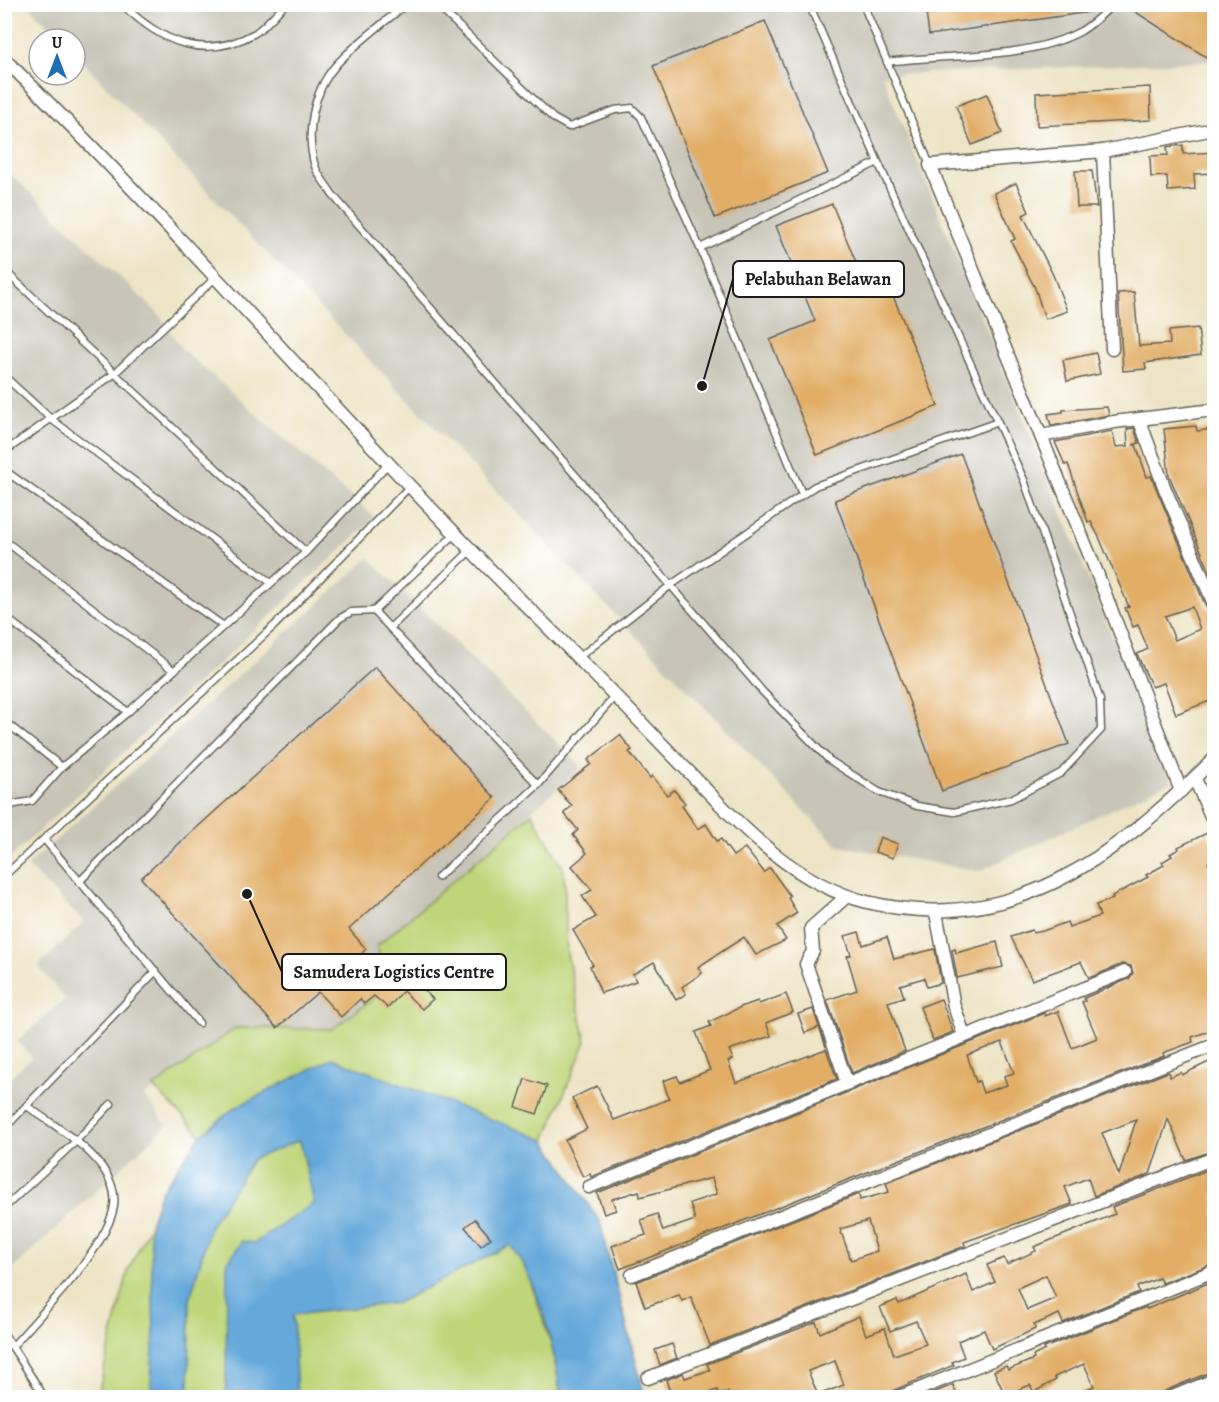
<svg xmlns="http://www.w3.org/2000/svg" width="1219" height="1402" font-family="Alegreya,serif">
	<rect width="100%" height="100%" fill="#fff"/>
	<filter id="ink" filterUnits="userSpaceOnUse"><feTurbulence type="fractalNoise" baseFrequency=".0167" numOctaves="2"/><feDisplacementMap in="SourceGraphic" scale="12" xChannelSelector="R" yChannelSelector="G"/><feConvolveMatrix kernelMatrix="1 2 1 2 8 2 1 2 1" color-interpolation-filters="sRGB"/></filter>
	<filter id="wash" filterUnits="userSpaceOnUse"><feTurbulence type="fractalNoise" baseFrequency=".008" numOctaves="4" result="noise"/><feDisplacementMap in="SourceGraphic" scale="24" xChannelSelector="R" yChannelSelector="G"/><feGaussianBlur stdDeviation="1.35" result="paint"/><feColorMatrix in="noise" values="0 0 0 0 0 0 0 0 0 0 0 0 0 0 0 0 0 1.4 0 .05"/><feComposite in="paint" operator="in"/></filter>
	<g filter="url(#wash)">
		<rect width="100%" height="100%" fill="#ede4c5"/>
		<!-- industrial -->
		<g fill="#c8c4b8">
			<path d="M28 5H1214V61L882 75 1172 781 979 871 838 846 75 54V39H61Z"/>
			<path d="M5 169 157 312 182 349 375 518 5 863Z"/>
			<path d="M369 558 582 767 377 946 388 988 332 1029 236 1028 144 1096 167 1125 5 1276V1082L32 1057 17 1041 65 999 38 966 84 922 27 866Z"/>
		</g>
		<!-- green -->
		<path fill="#bfd67a" stroke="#6e794b" stroke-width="1.5" d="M532 813 564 870 567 954 586 1041 545 1140 524 1263 554 1352 561 1397 97 1398 128 1271 150 1225 160 1193 201 1135 154 1087 236 1028 332 1029 388 988 377 946Z"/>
		<!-- water -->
		<path fill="#65a8da" stroke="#40627b" stroke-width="1.5" d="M332 1058 545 1140 600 1222 645 1397H561C554 1349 541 1284 510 1245L397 1303 293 1315 297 1397H226L227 1263 242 1241 254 1243 314 1203 300 1140 253 1159 210 1226 190 1300 189 1397 150 1398 154 1331 150 1225 160 1193 201 1135 233 1109Z"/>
		<g id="blocks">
			<!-- building -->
			<g fill="#e2ae66" fill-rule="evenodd">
				<path d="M925 4H1088L1089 12 929 35Z"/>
				<path d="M1123 4H1215V56L1206 57Z"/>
				<path d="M765 21 828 173 715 218 653 66Z"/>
				<path d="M1150 87 1151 120 1037 126 1036 93Z"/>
				<path d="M987 94 1002 133 972 145 956 106Z"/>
				<path d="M1183 145V154L1215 152V173L1194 174 1195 189 1168 191 1167 176 1151 177 1150 156 1168 155 1167 147Z"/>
				<path d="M1075 171H1092L1097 207H1077Z"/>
				<path d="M1016 183 1029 212 1023 215 1053 275 1067 311 1045 319 1035 288 1011 241 1015 239 994 193Z"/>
				<path d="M832 204 871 299 891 291 938 406 817 455 770 340 815 321 776 226Z"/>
				<path d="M1134 292 1139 346 1170 344 1169 331 1198 328 1201 355 1145 363 1146 369 1123 371 1118 293Z"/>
				<path d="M1096 353 1100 374 1067 381 1063 360Z"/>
				<path d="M1107 407 1109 415 1051 426 1048 414 1063 412V410Z"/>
				<path d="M1196 426 1197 431 1215 429V584L1169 475 1164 429Z"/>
				<path d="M1134 428 1139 443 1133 445H1136L1147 477 1151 476 1206 607 1215 612V699L1176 714 1164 683 1152 687 1137 654 1148 649 1138 625 1133 627 1125 608 1129 607 1099 537 1091 522H1088L1068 464 1065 465 1055 442 1112 431 1116 447 1128 446 1127 429ZM1192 607 1200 629 1175 640 1165 616Z"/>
				<path d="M961 454 1069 744 942 791 835 500Z"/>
				<path d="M375 667 495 798 349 929 366 949 362 953 389 987 406 968 418 979 415 982 433 999 422 1009 403 991 388 1008 374 996 364 1004 360 999 341 1017 318 992 277 1028 141 878Z"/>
				<path d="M620 735 632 750 629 752 650 778 652 776 667 795 674 790 685 803 682 806 698 829 706 824 717 841 721 839 733 856 745 848 764 872 770 868 790 896 788 898 797 913 777 926 786 940 756 955 744 937 698 967 702 973 682 987 686 994 676 1000 654 962 633 974 636 981 601 993 590 966 593 965 573 930 596 917 582 896 592 890 572 866 587 853 573 835 578 830 564 813 572 806 558 790 591 764 588 760Z"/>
				<path d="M1207 833 1215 847V859L1208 863 1215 875V1029L1192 1037 1193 1042 1163 1053 1164 1056 620 1269 612 1246 646 1235 641 1220 657 1214 663 1231 695 1220 690 1203 717 1194 712 1178 640 1197 639 1191 612 1199 616 1210 604 1214 597 1193 1044 1013 1045 1016 1058 1011 1072 1048 1097 1038 1082 1002 1085 1001 1084 998 1129 979 1133 973 1131 966 1122 964 1089 978 1081 962 1032 980 1011 937 1032 930 1033 933 1043 931 1067 922 1069 927 1100 916 1096 905 1113 899 1112 896 1148 877 1146 875 1164 865 1162 862 1172 856 1170 854 1179 849 1178 847ZM1002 1042 1014 1073 1004 1076 1007 1085 983 1093 979 1081 976 1082 967 1055Z"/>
				<path d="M880 837 898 844 893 858 875 852Z"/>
				<path d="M859 932 863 945 887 937 894 959 935 949 941 983 927 987 924 978 900 985 904 997 888 1002 905 1051 852 1073 827 1000 857 990 847 956 851 955 845 936Z"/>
				<path d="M997 942 1003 967 957 978 952 950 955 949 956 953Z"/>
				<path d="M786 994 793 1012 766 1023 771 1036 729 1050 733 1059 728 1061 736 1083 826 1049 837 1079 591 1177 590 1174 583 1177 565 1140 587 1129 572 1098 597 1086 614 1120 669 1099 663 1081 677 1076 680 1082 710 1070 696 1032 711 1026 709 1022 743 1006 758 1001 759 1004Z"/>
				<path d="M941 999 953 1032 933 1040 920 1007Z"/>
				<path d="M813 1009 826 1047 819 1027 805 1033 798 1014Z"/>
				<path d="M1215 1059V1150L1186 1160 1168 1119 1150 1174 1094 1196 1088 1178 1065 1187 1072 1204 964 1242 965 1246 710 1345 691 1297 682 1301 679 1295 645 1307 636 1282 859 1194 860 1200 889 1192 886 1183 1168 1072 1170 1077 1181 1072 1182 1075ZM1136 1120 1119 1175 1102 1133ZM868 1221 877 1251 851 1260 840 1229Z"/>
				<path d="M525 1079 547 1086 537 1114 516 1107Z"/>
				<path d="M1215 1167V1263L1162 1283 1159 1278 1137 1287 1139 1292 1063 1323 1059 1314 1034 1325 1035 1329 992 1349 984 1330 958 1341 964 1357 952 1362 954 1365 894 1390 889 1398H729L728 1391 719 1394 717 1390 696 1398H672L666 1380 683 1373 685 1378 710 1370 707 1364 816 1322 820 1333 859 1316 866 1335 885 1328 894 1355 926 1344 916 1321 890 1331 880 1307 897 1300 899 1304 966 1274 973 1292 995 1282 987 1265 1004 1258 1007 1264 1036 1251 1034 1247 1115 1214 1112 1207ZM1046 1275 1056 1298 1027 1310 1018 1288ZM835 1361 844 1385 818 1395 808 1371Z"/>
				<path d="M475 1219 491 1238 481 1246 465 1227Z"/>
				<path d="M1215 1280V1370L1167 1390 1159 1395 1160 1398H1067L1094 1386 1084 1364 1054 1377 1056 1380 1034 1392 1030 1385 1005 1395 994 1371 1006 1366 1008 1370 1034 1359 1033 1356 1045 1350 1044 1348 1146 1307 1147 1309Z"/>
				<path d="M672 1344 677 1358 660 1365 655 1350Z"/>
				<path d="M953 1385 958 1398H920Z"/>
			</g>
		</g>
	</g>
	<g filter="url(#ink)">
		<use href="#blocks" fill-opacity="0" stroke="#656257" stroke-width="1.5"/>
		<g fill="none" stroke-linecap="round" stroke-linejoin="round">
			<!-- lane casing -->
			<g stroke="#656257" stroke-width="9">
				<g id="lane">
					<path d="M122 4C161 42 204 62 255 33 266 26 276 13 285 4"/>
					<path d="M406 4C383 24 356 43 336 65 313 91 305 134 315 166 318 176 327 185 332 194L763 692 829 760 879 792 917 806 954 812 1011 799 1061 773 1101 730 1100 700 1024 480 878 162 809 4"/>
					<path d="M436 4 553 118 569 127 615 110 632 108 641 117 700 248 802 494"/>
					<path d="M863 4 930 165"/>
					<path d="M692 6 697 4"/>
					<path d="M887 62C947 54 1028 60 1081 31 1093 24 1103 14 1113 4"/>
					<path d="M700 248 878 162"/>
					<path d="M4 270 306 552"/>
					<path d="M4 376 51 419 270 582"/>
					<path d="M4 452 114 374 215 278"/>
					<path d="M4 470 222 625"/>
					<path d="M4 540 173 670"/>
					<path d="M374 611 455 534"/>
					<path d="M4 616 128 712"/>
					<path d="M390 628 471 550"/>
					<path d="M578 658 671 585 815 486 998 422"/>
					<path d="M4 721 62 767"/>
					<path d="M4 806 32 801 62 767 128 712 306 552 389 463"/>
					<path d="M44 839 199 1023"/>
					<path d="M4 876 275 625 411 485"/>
					<path d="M438 877 538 785 615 696"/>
					<path d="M79 882 339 619 351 612 374 611 538 785"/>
					<path d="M4 1129 156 971"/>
					<path d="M4 1208 75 1142 111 1104"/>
					<path d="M4 1334 45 1398"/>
					<path d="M12 1347C42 1312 107 1249 114 1206 116 1192 110 1178 102 1167 84 1142 51 1124 27 1106"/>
				</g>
			</g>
			<!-- street casing -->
			<g stroke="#656257" stroke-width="15">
				<g id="street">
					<path d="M4 59C167 217 314 389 472 551 507 588 545 623 580 660 616 696 651 733 687 770 739 824 792 883 867 902 1013 938 1116 855 1214 759"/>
					<path d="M1103 151 1112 349"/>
					<path d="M1139 419 1165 489 1214 604"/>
					<path d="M1041 436 1114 422 1214 410"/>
					<path d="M1195 779 1214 823"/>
					<path d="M1181 791 1097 573 930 165 1103 151 1214 129"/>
					<path d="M936 913 954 1006 964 1035"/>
					<path d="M847 1083 806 964 813 951 811 928 847 896"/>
					<path d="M589 1187 1125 972"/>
					<path d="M632 1275 1214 1045"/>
					<path d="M648 1378 1214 1158"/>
					<path d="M897 1398 1214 1271"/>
					<path d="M1170 1398 1214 1380"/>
				</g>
			</g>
			<!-- lane -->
			<use href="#lane" stroke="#fff" stroke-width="6"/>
			<!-- street -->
			<use href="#street" stroke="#fff" stroke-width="12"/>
		</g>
	</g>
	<!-- callouts -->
	<path fill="none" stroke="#1c1c1c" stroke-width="2" d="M702 386L733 279M247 894L282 972"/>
	<g fill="#1c1c1c" stroke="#fff" stroke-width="2">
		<circle cx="702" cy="386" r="6"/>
		<circle cx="247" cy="894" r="6"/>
	</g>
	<g fill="#fff" stroke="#1c1c1c" stroke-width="2">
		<rect x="733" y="261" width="171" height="36" rx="6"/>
		<rect x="282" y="954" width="224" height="36" rx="6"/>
	</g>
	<g font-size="18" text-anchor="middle" font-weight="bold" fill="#1c1c1c">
		<text x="818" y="285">Pelabuhan Belawan</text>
		<text x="394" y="978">Samudera Logistics Centre</text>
	</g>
	<!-- margin -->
	<rect width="1219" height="1402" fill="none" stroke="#fff" stroke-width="24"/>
	<!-- north arrow -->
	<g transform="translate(57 57)"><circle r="28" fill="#ffffff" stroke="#a4a4a4" stroke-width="1.5"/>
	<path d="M0-4.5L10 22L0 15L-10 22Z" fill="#1f6fb2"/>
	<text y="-9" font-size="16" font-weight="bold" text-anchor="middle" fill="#1c1c1c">U</text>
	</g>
</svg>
